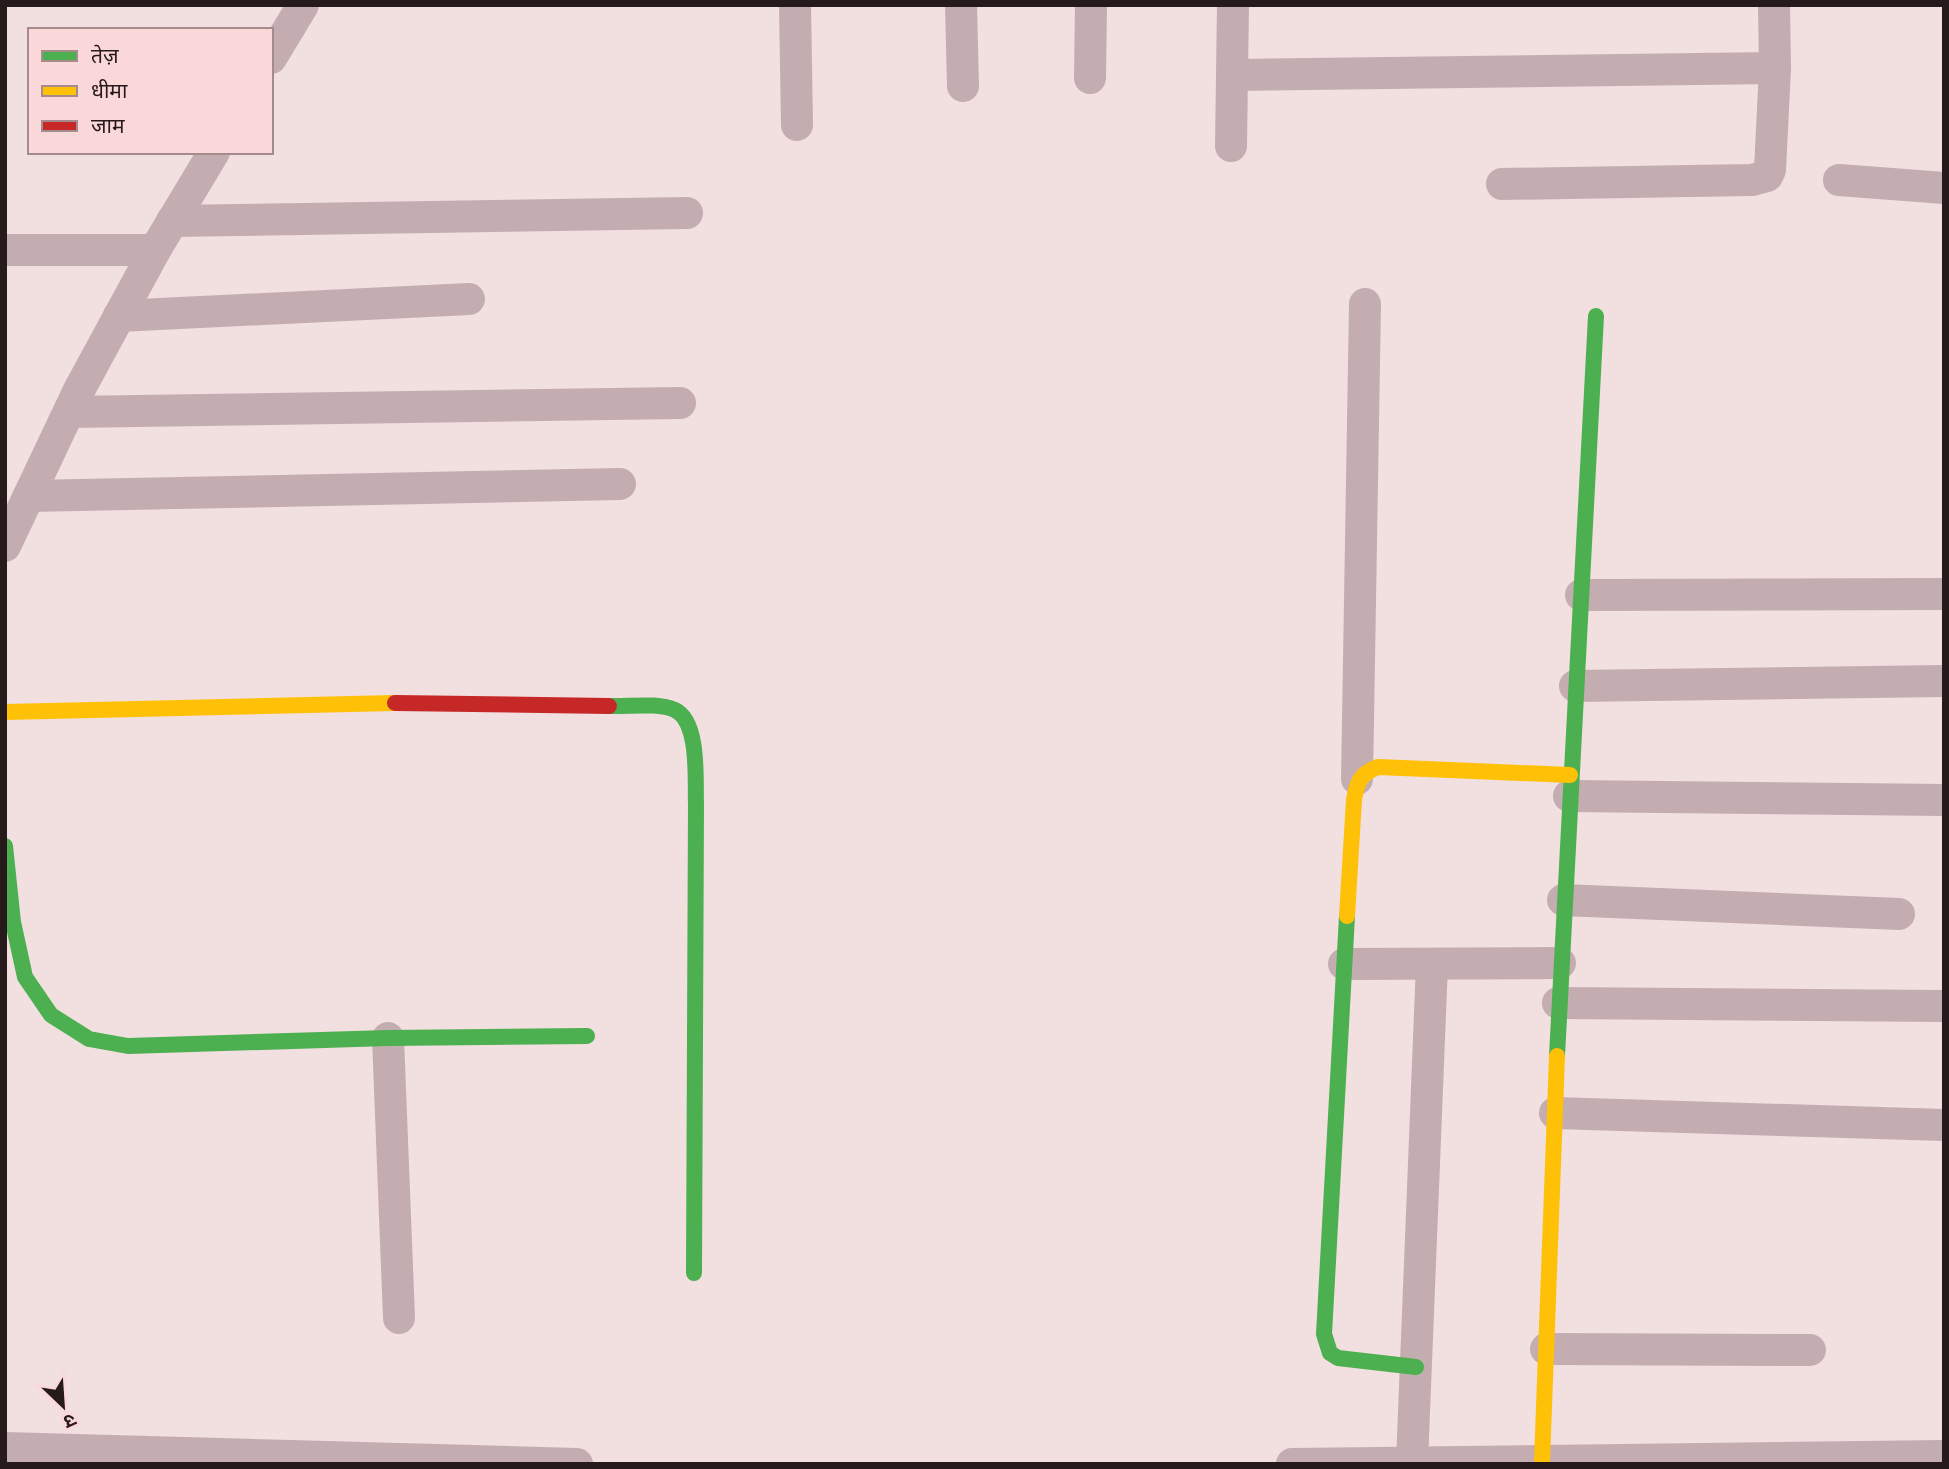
<svg xmlns="http://www.w3.org/2000/svg" width="1949" height="1469" font-family="Roboto,'Noto Sans Devanagari',sans-serif">
	<rect width="100%" height="100%" fill="#f2dfe0"/>
	<g fill="none" stroke-linecap="round" stroke-linejoin="round">
		<!-- street -->
		<g stroke="#c3adb0" stroke-width="32">
			<path d="M795 5 797 125"/>
			<path d="M961 5 963 86"/>
			<path d="M271 58 303 5"/>
			<path d="M1232 75 1775 68"/>
			<path d="M1090 78 1091 5"/>
			<path d="M1231 146 1233 5"/>
			<path d="M1839 180 1944 188"/>
			<path d="M1502 184 1752 180 1767 176 1770 170 1775 68 1774 5"/>
			<path d="M172 221 687 213"/>
			<path d="M5 250H155"/>
			<path d="M119 316 469 299"/>
			<path d="M69 412 680 403"/>
			<path d="M29 496 620 484"/>
			<path d="M5 546 78 392 155 250 214 152"/>
			<path d="M1581 595 1944 594"/>
			<path d="M1575 686 1944 681"/>
			<path d="M1357 779 1365 304"/>
			<path d="M1569 796 1944 800"/>
			<path d="M1563 900 1899 914"/>
			<path d="M1344 964 1560 963"/>
			<path d="M1558 1003 1944 1006"/>
			<path d="M388 1038 399 1318"/>
			<path d="M1555 1113 1944 1125"/>
			<path d="M1546 1349 1810 1350"/>
			<path d="M5 1448 577 1464"/>
			<path d="M1412 1462 1432 964"/>
			<path d="M1292 1464 1944 1456"/>
		</g>
		<!-- fast -->
		<g stroke="#4caf50" stroke-width="16">
			<path d="M609 706C629 707 657 702 675 710 700 722 695 781 696 804L694 1273"/>
			<path d="M5 846 13 922 25 977 51 1015 89 1039 128 1046 388 1038 587 1036"/>
			<path d="M1347 916 1324 1334 1330 1353 1338 1358 1416 1367"/>
			<path d="M1557 1056 1596 316"/>
		</g>
		<!-- slow -->
		<g stroke="#ffc107" stroke-width="16">
			<path d="M5 712 395 703"/>
			<path d="M1347 916 1354 800C1357 782 1360 774 1378 767L1570 775"/>
			<path d="M1542 1461 1557 1056"/>
		</g>
		<!-- jam -->
		<path stroke="#c62828" stroke-width="16" d="M395 703 609 706"/>
	</g>
	<!-- border -->
	<rect width="1949" height="1469" fill="none" stroke="#271a1b" stroke-width="14"/>
	<!-- legend -->
	<rect x="28" y="28" width="245" height="126" fill="#fad7d9" stroke="#a68b8d" stroke-width="2"/>
	<rect x="42" y="51" width="35" height="10" fill="#4caf50" stroke="#a68b8d" stroke-width="2"/>
	<text x="91" y="63" font-size="21" fill="#271a1b">तेज़</text>
	<rect x="42" y="86" width="35" height="10" fill="#ffc107" stroke="#a68b8d" stroke-width="2"/>
	<text x="91" y="98" font-size="21" fill="#271a1b">धीमा</text>
	<rect x="42" y="121" width="35" height="10" fill="#c62828" stroke="#a68b8d" stroke-width="2"/>
	<text x="91" y="133" font-size="21" fill="#271a1b">जाम</text>
	<!-- north arrow -->
	<g transform="translate(63 1406) rotate(155)" stroke="#fad7d9" stroke-width="5" paint-order="stroke">
	<path d="M0-5L12 26L0 18L-12 26Z" fill="#271a1b"/>
	<text y="-10" font-size="19" font-weight="bold" text-anchor="middle" fill="#271a1b">उ</text>
	</g>
</svg>
